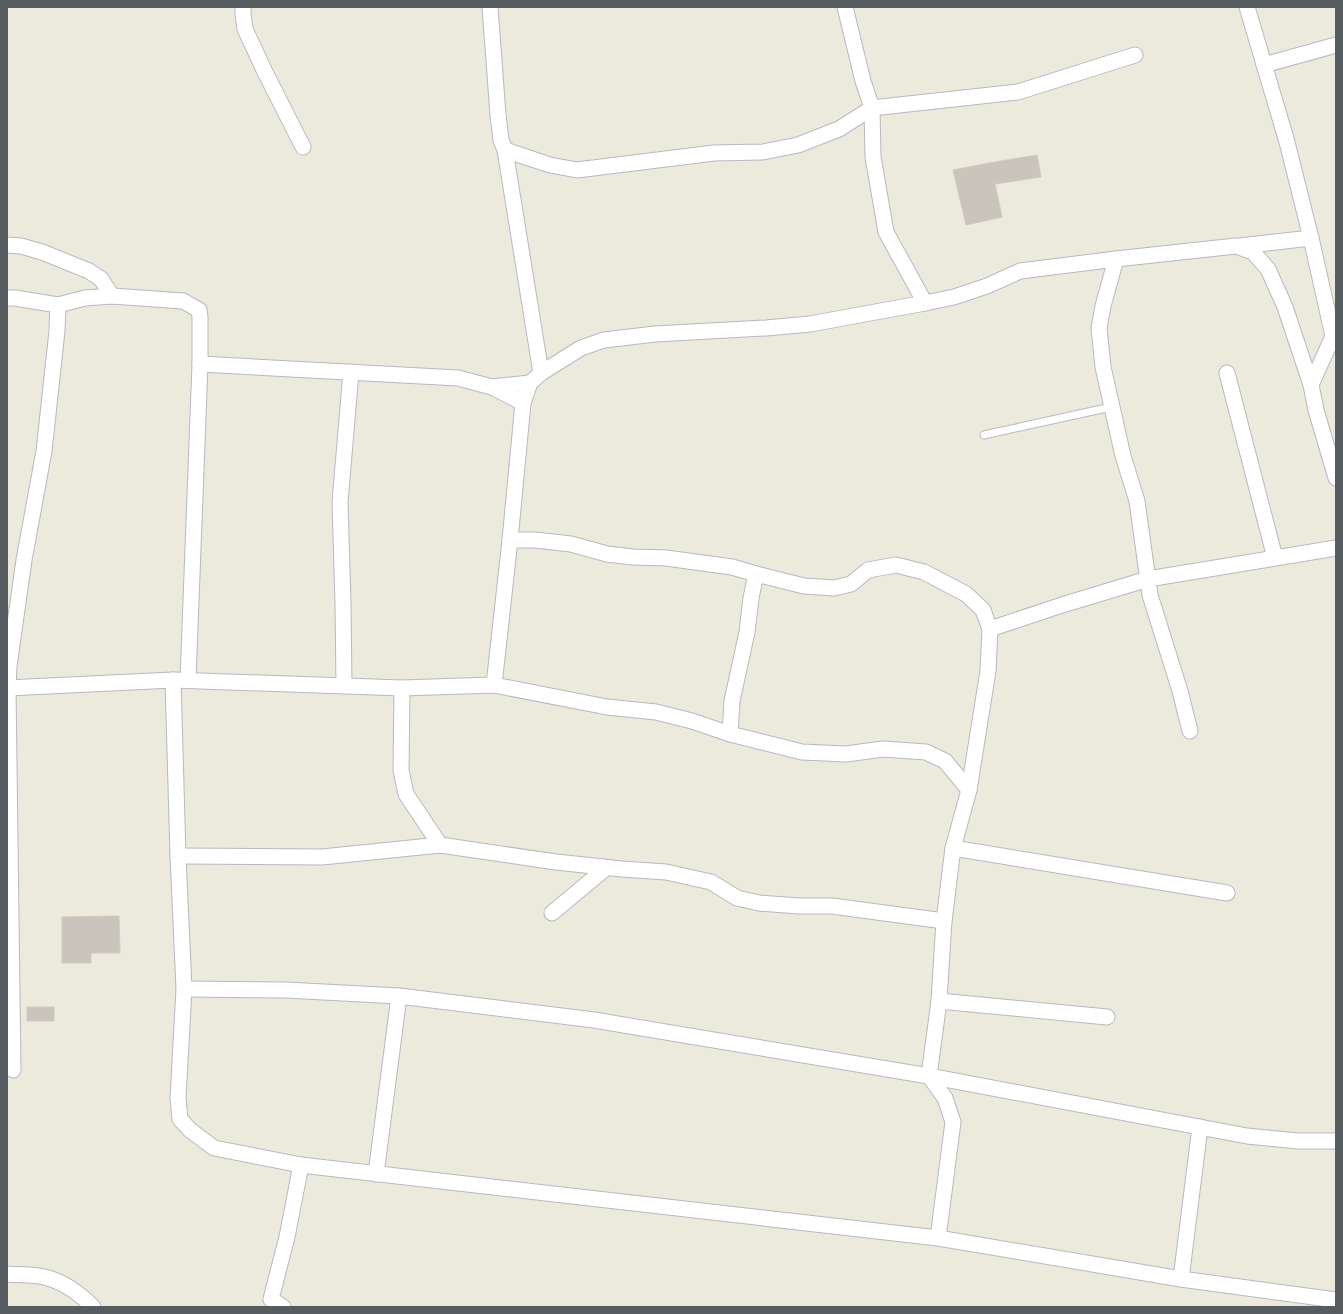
<svg xmlns="http://www.w3.org/2000/svg" width="1343" height="1314" font-family="'Asap Condensed',sans-serif">
	<rect width="100%" height="100%" fill="#ece9dd"/>
	<!-- building -->
	<g fill="#c9c5bd" stroke="#d1cabb">
		<path d="M1037 155 1041 177 995 184 1002 217 966 225 953 170 989 163Z"/>
		<path d="M119 916 120 953H91V963H62V917Z"/>
		<rect x="27" y="1007" width="27" height="14"/>
	</g>
	<g fill="none" stroke-linecap="round" stroke-linejoin="round">
		<!-- service casing -->
		<g stroke="#b6babf" stroke-width="9">
			<path id="service" d="M984 435 1111 407"/>
		</g>
		<!-- minor casing -->
		<g stroke="#b6babf" stroke-width="17">
			<g id="minor">
				<path d="M243 7V14L245 29 264 70 303 147"/>
				<path d="M490 7 498 115 501 140 505 150 541 373"/>
				<path d="M1247 7 1287 142 1311 238 1333 336 1336 343"/>
				<path d="M1264 65 1336 45"/>
				<path d="M505 150 550 165 577 170 714 153 763 152 798 145 839 129 872 108 1018 92 1135 55"/>
				<path d="M7 245 21 246 42 252 89 271 101 279 112 296"/>
				<path d="M1240 246 1311 238"/>
				<path d="M1116 259 1236 246 1253 252 1268 269 1285 307 1311 385 1316 410 1336 478"/>
				<path d="M7 298H15L58 305"/>
				<path d="M925 303 954 297 987 286 1020 271 1116 259 1103 306 1099 328 1103 367 1123 456 1137 501 1150 595 1180 691 1190 731"/>
				<path d="M200 364 458 378 492 387 523 403 530 383 541 373 581 348 604 340 655 334 766 328 810 324 925 303 886 232 873 157 872 108 863 81 845 7"/>
				<path d="M1227 373 1275 558"/>
				<path d="M1311 385 1333 336"/>
				<path d="M492 387 530 383"/>
				<path d="M510 540H535L571 544 607 554 633 557 666 558 732 567 756 574 751 598 747 632 732 701 730 734"/>
				<path d="M756 574 804 586 834 588 851 584 868 570 896 565 924 572 966 594 983 610 990 629 988 671 969 790 953 848 944 921 939 1001 929 1076 945 1098 953 1122 938 1238"/>
				<path d="M990 629 1062 605 1148 579 1336 548"/>
				<path d="M173 680 178 856 184 989 178 1098 180 1119 190 1130 214 1148 301 1165 938 1238 1181 1279 1336 1300"/>
				<path d="M494 685 510 540 523 403"/>
				<path d="M344 686 343 603 340 502 351 372"/>
				<path d="M7 688 173 680 402 688 494 685 607 707 656 712 692 721 730 734 802 752 846 754 883 749 926 752 945 761 969 790"/>
				<path d="M402 688 401 770 406 794 440 845"/>
				<path d="M953 848 1227 893"/>
				<path d="M178 856 322 857 440 845 556 862 622 869 666 872 711 882 737 898 759 903 799 906H832L944 921"/>
				<path d="M552 913 606 868"/>
				<path d="M184 989 286 990 399 996 594 1020 929 1076 1247 1136 1298 1141H1336"/>
				<path d="M939 1001 1107 1017"/>
				<path d="M13 1070 8 688 9 666 24 560 44 451 57 331 58 305 85 298 112 296 183 301 199 310 200 317V364L188 680"/>
				<path d="M376 1174 399 996"/>
				<path d="M7 1274C20 1275 36 1274 48 1278 66 1283 80 1294 93 1307"/>
				<path d="M1181 1279 1200 1127"/>
				<path d="M283 1307 271 1299 287 1237 301 1165"/>
			</g>
		</g>
		<!-- service -->
		<use href="#service" stroke="#fff" stroke-width="7"/>
		<!-- minor -->
		<use href="#minor" stroke="#fff" stroke-width="15"/>
	</g>
	<!-- border -->
	<rect width="1343" height="1314" fill="none" stroke="#575c61" stroke-width="16"/>
</svg>
